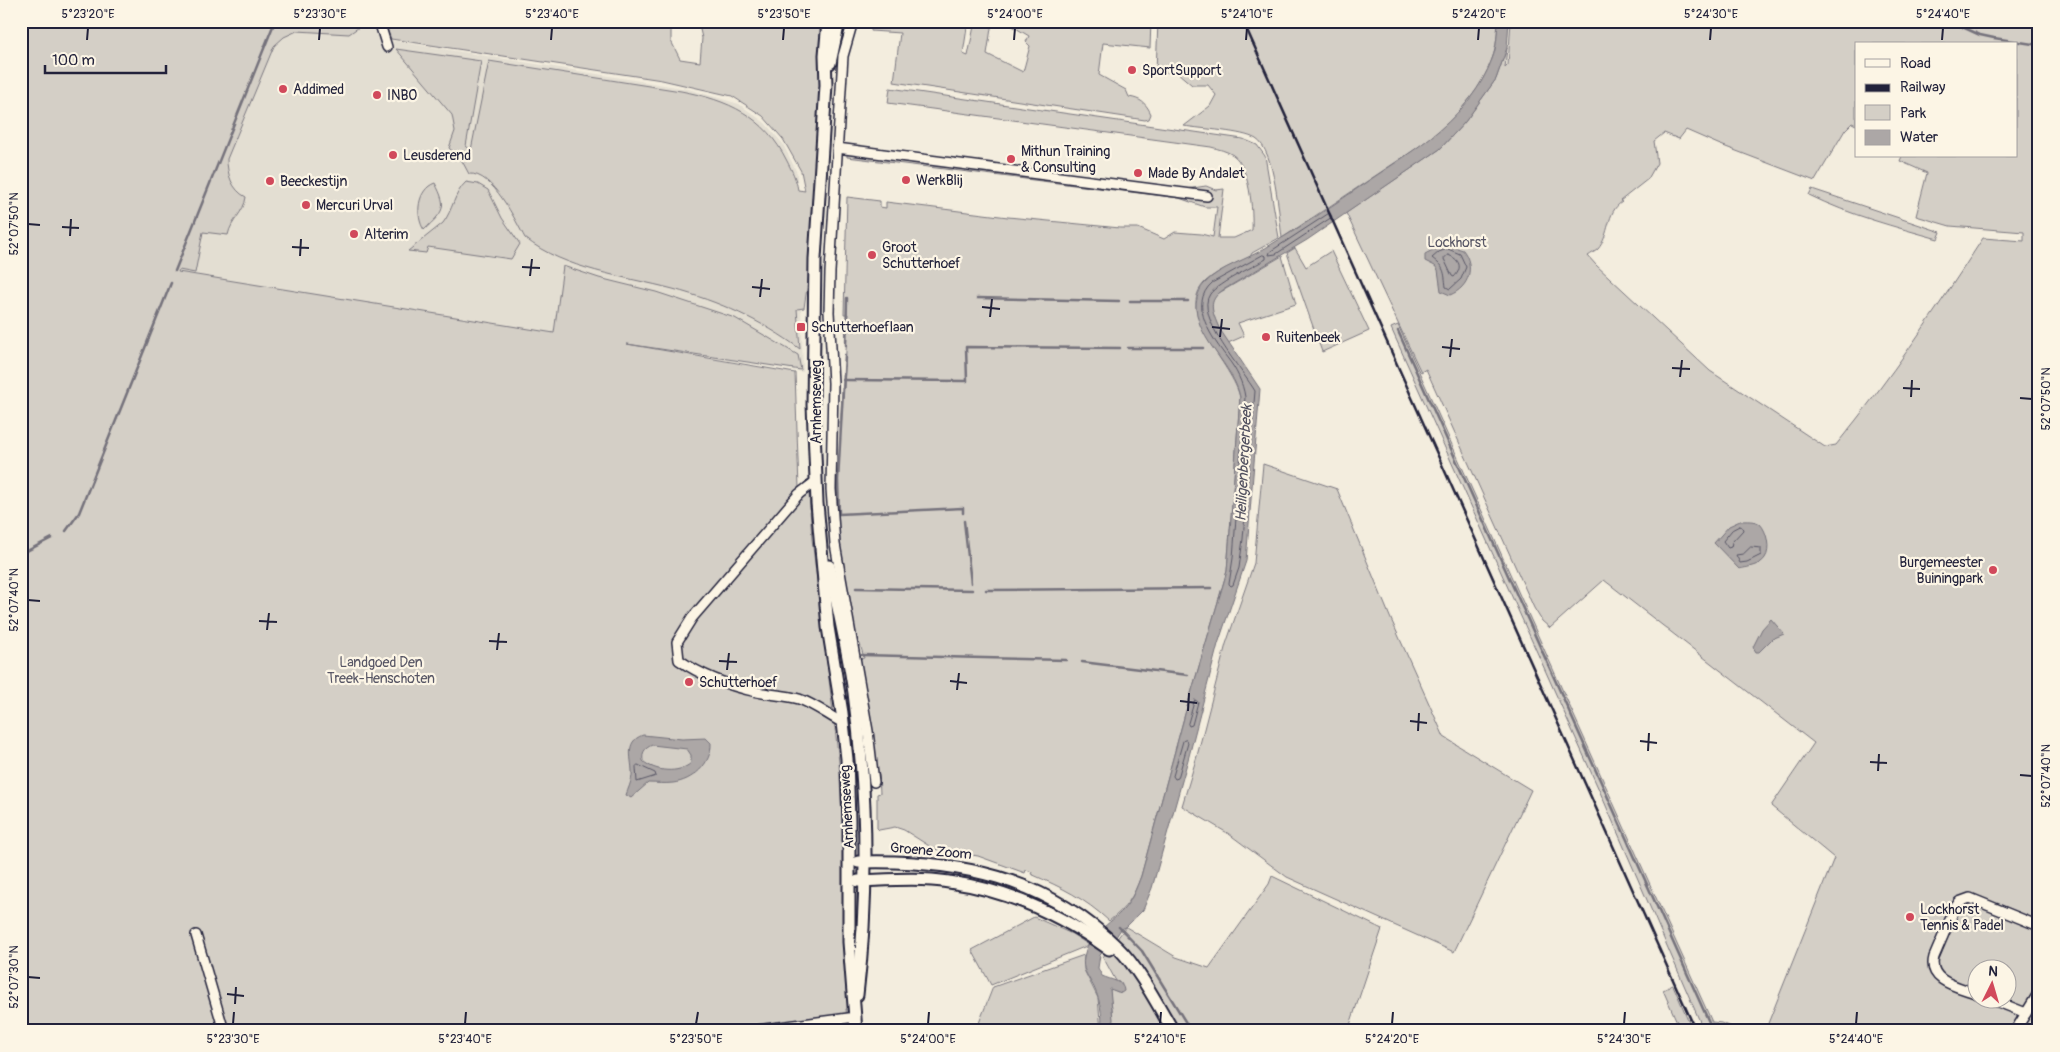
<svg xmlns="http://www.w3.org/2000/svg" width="2060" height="1052" font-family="Pangolin,sans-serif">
	<rect width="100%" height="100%" fill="#f3edde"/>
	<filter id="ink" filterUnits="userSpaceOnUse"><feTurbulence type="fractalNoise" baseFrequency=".02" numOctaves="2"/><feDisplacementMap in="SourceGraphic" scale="10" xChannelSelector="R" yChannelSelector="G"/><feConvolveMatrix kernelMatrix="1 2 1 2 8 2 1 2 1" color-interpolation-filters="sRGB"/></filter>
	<g filter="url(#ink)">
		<!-- built -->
		<path fill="#e3ded2" d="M274 21H384L389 40 688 89 739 104 765 123 783 144 797 173 803 372 174 274Z"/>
		<!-- green -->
		<g fill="#d4cfc6" stroke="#7b7880" fill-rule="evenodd">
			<path d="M21 21H368L349 34 297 31 284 37 274 46 227 159C227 174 232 190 246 197 244 213 231 220 228 235L203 232 195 273 179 270 178 272 554 333 563 266 599 278 656 292 735 318 798 355 801 370 627 344 795 373 799 488 808 479 812 539 839 762 847 911 850 1009H846L848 1031H21Z"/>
			<path d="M384 21H671V41L680 59 700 62 702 38 698 21H826L810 267 804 308 797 309 800 349C763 321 718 301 673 289 624 276 565 270 525 238 515 220 493 172 469 174L461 159 449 148 455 131 452 115 396 49 481 61 466 146 471 150 489 61 681 91C728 100 765 116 787 161 792 171 796 178 798 190L805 191 801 171 783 139 763 116 732 96 662 80 391 39Z"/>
			<path d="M872 21H968L963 54 968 56 975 21H991L992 22 987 54 1023 72 1030 46 1026 42 1029 36 1004 21H1151L1150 48 1103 43 1099 75 1126 90 1129 97C1141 99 1146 103 1151 114L1149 119 1145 120 894 82 900 33 871 31Z"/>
			<path d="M1158 21H1498C1497 33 1497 45 1493 56 1482 92 1449 125 1420 146L1282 238C1279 216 1275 150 1256 139 1243 131 1202 129 1184 126L1210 106 1216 95 1208 85H1192L1178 73 1156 72Z"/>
			<path d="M1511 21H2039V1031H1765L1834 858 1771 806 1814 743 1604 580 1550 628 1542 621 1534 608 1426 369 1421 372 1346 213 1440 149 1465 122 1496 79 1507 48 1505 68 1508 65ZM1856 44H2016V156H1902L1900 161 1927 173 1916 216 1950 226 2024 232V241L1983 238C1937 309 1890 379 1836 445L1825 447 1710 371 1596 265 1588 256C1591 254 1596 251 1598 249 1610 235 1606 212 1622 202L1620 201 1648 179 1657 163 1654 141 1664 133 1679 139 1686 130 1718 144 1815 181 1845 130 1852 123 1856 125ZM1759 524 1760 563 1739 568 1715 543ZM1978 970H2008V1000H1978Z"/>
			<path d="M890 88 1243 139 1257 145 1265 156 1279 238 1252 253 1250 257C1236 264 1218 270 1206 281 1172 313 1234 365 1240 398L1227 571 1185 714 1141 876C1133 898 1127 907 1109 921 1084 898 1063 888 1031 874L1032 872 1026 870 1025 873 978 856 934 849 904 830 895 827 879 830 877 828V794L880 793 879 775 868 777 852 660 864 658 860 644H858L847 590 844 586 837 515 842 388H844L848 314H844L847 197 880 201V207L886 208V202L1008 217 1120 228H1138L1164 239 1175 232 1201 234 1213 237 1217 207H1205L1179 198 847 157V145L1186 189 1206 186 1216 190 1224 189 1218 238H1234L1252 230C1253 211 1250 167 1233 155 1227 151 1218 149 1211 147L888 103Z"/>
			<path d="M466 182 478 184 488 190 502 218 520 244 511 259 428 247 426 253 408 251 443 223C453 210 454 193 466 182Z"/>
			<path d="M435 183C448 208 444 211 424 230 415 216 417 189 435 183Z"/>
			<path d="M1812 189 1941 232 1938 239C1896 227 1849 215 1809 195Z"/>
			<path d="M1295 248 1306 267 1331 251 1369 331 1322 352 1287 253Z"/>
			<path d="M1282 256 1296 304 1238 323 1244 336 1228 343C1220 330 1207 312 1214 296Z"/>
			<path d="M1398 325 1712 1022 1721 1023 1741 1031H1717L1712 1023 1701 1024 1600 792 1391 328Z"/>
			<path d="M1263 464 1337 489 1390 617 1444 737 1531 790 1454 952 1287 877 1229 834 1182 806 1197 756 1226 644 1254 563Z"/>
			<path d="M1272 876 1382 929 1348 1031H1112V1008L1109 991 1112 989 1118 992 1122 983 1116 981 1103 957 1126 927 1176 957 1209 968 1269 884Z"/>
			<path d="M1034 917 1072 934 1089 945 991 985 972 950Z"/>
			<path d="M1084 955V970L1098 998 1101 1031H966L979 1023 993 987Z"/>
			<path d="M1673 985 1693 1031H1681L1663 990Z"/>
		</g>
		<!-- water -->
		<g fill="#aca7a6" stroke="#75727b" fill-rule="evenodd">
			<path d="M1498 21H1509L1507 48 1496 79 1465 122 1440 149 1307 240 1223 290C1207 301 1212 311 1219 328L1260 389 1246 561 1218 644 1189 756 1152 888 1143 910 1126 927 1121 929 1114 940 1100 955 1098 968 1102 976C1111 980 1124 981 1124 991L1121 993 1110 989 1113 1019 1112 1031H1101C1104 1017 1099 994 1091 982 1085 972 1081 966 1085 953 1089 935 1111 923 1123 910 1132 900 1136 889 1141 876L1185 714 1227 571 1240 397C1233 364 1198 342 1196 307 1196 299 1199 288 1205 283 1219 267 1249 259 1267 247 1301 227 1335 204 1368 181 1416 149 1471 116 1492 59 1497 47 1497 34 1498 21Z"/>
			<path d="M1444 244 1463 250C1475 266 1470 287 1450 295L1441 291 1438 270 1435 266 1425 261V254Z"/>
			<path d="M1740 521C1746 521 1755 520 1760 524 1767 531 1771 550 1765 558 1760 566 1747 567 1739 569L1714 543 1729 526Z"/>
			<path d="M1771 619 1784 634 1772 639 1759 652H1756L1753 647 1762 629Z"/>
			<path d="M643 735 682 739 706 738 711 743C712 764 692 781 673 783 665 784 656 783 648 783L631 798 626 795C628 789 631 783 632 776 633 760 623 742 643 735ZM652 745 687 749 691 755V763C679 774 655 772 643 761 642 752 644 749 652 745Z"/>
		</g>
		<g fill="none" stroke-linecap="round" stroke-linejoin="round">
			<!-- shore -->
			<g stroke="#595766" stroke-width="1">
				<path d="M1330 213 1332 217 1276 254 1269 255 1270 252Z"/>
				<path d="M1448 249 1460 254 1466 267 1461 279 1450 289 1446 287C1444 271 1445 268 1432 258L1439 252Z"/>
				<path d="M1263 255 1266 256V259C1253 267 1218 283 1210 294 1194 316 1244 372 1255 391L1243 539 1239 568 1233 585 1231 586 1229 584 1233 558 1245 397C1243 383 1236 369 1228 359 1213 339 1187 305 1212 283Z"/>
				<path d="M1448 255C1460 259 1463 268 1454 277L1452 276 1444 259Z"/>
				<path d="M1740 526 1742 527 1743 530 1732 542 1731 547 1728 548 1723 541 1732 530Z"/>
				<path d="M1751 547 1761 548V555L1747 562 1740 563 1736 555 1743 554Z"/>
				<path d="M1195 700 1198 702 1192 725 1189 726 1188 724Z"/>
				<path d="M1186 740 1188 743 1178 778 1175 779 1173 776 1183 741Z"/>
				<path d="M638 765 655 773 656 776 637 782 636 767Z"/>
			</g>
			<!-- stream -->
			<g stroke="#75727b" stroke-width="2.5">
				<path d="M1954 21 1956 24 1980 35 1994 38 2039 45"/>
				<path d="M175 271 275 21"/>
				<path d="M977 298 1119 301"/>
				<path d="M1130 301H1188"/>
				<path d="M1398 331 1713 1031"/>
				<path d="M846 345 847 298"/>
				<path d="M1128 348H1203"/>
				<path d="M845 355 838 480 839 514 963 508V513"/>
				<path d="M843 380 967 381 966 347 1120 348"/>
				<path d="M964 521 971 583"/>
				<path d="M66 531 79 513 171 283"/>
				<path d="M21 554 52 538"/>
				<path d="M856 588 972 590"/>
				<path d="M986 590 1211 588"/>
				<path d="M862 655 1066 660"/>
				<path d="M1082 662 1188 675"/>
				<path d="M1119 927 1142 951 1191 1031"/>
			</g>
			<!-- minor casing -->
			<g stroke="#22223b" stroke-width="12">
				<g id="minor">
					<path d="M379 21 387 47"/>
					<path d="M853 21 843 56 830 272 829 312 833 383 831 489 835 544 868 731 874 782"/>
					<path d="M837 148 1207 196"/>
					<path d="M816 481 799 494 692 618 677 642 679 660C702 676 730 686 757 692 771 695 785 695 799 699 814 704 828 715 843 723"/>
					<path d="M196 935 224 1031"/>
					<path d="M1978 994C1960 987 1927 982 1934 957L1955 908 1959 902 1970 898 2039 926"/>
					<path d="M1993 1000 2026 1013"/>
					<path d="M749 1031 856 1017"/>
					<path d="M2015 1031 2039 992"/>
				</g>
			</g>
			<!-- major casing -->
			<g stroke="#22223b" stroke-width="15">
				<g id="major">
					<path d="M828 21 825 55 826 85 815 259 813 405 817 503 828 627 842 713 847 759 849 820V942L856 1031"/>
					<path d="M830 63 839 21"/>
					<path d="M829 566C838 608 848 650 854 693 867 792 869 895 857 995"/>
					<path d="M858 862C957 859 1046 877 1118 948 1138 967 1159 1007 1173 1031"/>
					<path d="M858 881C888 880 919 877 949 882 1008 890 1061 915 1109 949"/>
				</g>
			</g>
			<!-- minor -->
			<use href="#minor" stroke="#fcf5e5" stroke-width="9"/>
			<!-- major -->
			<use href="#major" stroke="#fcf5e5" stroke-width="11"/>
			<!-- rail -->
			<path stroke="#22223b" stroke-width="2.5" d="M1243 21 1696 1031"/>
		</g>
	</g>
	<!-- ticks -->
	<path fill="none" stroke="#22223b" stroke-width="2" d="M87 40 88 28M319 40 320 28M551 40 552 28M783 40 784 28M1014 40 1015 28M1246 40 1247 28M1478 40 1479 28M1710 40 1711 28M1942 40 1943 28M28 224 40 225M62 227 79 228M70 236 71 219M292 247 309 248M300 256 301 239M522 267 540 268M530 276 532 259M752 287 770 289M760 297 762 279M982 307 1000 309M990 317 992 299M1212 327 1230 329M1220 337 1222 319M1442 347 1460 349M1450 357 1452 339M1672 368 1690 369M1680 377 1682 360M1903 388 1920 389M1911 397 1912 380M2020 398 2032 399M28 600 40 601M259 621 277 622M267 630 269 613M489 641 507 642M497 650 499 633M719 661 737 662M727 670 729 653M950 681 967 683M957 690 959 673M1180 701 1197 703M1188 711 1189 693M1410 721 1427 723M1418 731 1419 713M1640 741 1657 743M1648 751 1649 733M1870 762 1887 763M1878 771 1879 754M2020 775 2032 776M28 977 40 978M227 994 244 996M235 1004 236 987M233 1024 234 1012M465 1024 466 1012M696 1024 698 1012M928 1024 929 1012M1160 1024 1161 1012M1392 1024 1393 1012M1624 1024 1625 1012M1856 1024 1857 1012"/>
	<!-- markers -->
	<g fill="#d1495b" stroke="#fcf5e5" stroke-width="2">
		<circle cx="1132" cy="70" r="5"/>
		<circle cx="283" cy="89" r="5"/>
		<circle cx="377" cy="95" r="5"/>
		<circle cx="393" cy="155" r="5"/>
		<circle cx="1011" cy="159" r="5"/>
		<circle cx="1138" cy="173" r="5"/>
		<circle cx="906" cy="180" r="5"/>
		<circle cx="270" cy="181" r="5"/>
		<circle cx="306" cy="205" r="5"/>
		<circle cx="354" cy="234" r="5"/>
		<circle cx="872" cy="255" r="5"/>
		<rect x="796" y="322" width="10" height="10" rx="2.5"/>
		<circle cx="1266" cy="337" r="5"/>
		<circle cx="1993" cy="570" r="5"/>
		<circle cx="689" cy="682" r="5"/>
		<circle cx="1910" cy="917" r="5"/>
	</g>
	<g text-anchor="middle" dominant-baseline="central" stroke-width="4.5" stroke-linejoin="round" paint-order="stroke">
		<!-- poi labels -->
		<g font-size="14" fill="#22223b" stroke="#fcf5e5" text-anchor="start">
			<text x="1142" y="70">SportSupport</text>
			<text x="293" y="89">Addimed</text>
			<text x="387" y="95">INBO</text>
			<text x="1021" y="151">Mithun Training<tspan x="1021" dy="16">&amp; Consulting</tspan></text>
			<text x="403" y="155">Leusderend</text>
			<text x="1148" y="173">Made By Andalet</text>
			<text x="916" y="180">WerkBlij</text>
			<text x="280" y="181">Beeckestijn</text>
			<text x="316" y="205">Mercuri Urval</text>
			<text x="364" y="234">Alterim</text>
			<text x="882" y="247">Groot<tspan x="882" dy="16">Schutterhoef</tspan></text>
			<text x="811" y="327">Schutterhoeflaan</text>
			<text x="1276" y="337">Ruitenbeek</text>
			<text x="1983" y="562" text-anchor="end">Burgemeester<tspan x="1983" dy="16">Buiningpark</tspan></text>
			<text x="699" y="682">Schutterhoef</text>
			<text x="1920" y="909">Lockhorst<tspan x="1920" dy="16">Tennis &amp; Padel</tspan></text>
		</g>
		<!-- park labels -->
		<g font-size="14" fill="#575665" stroke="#fcf5e5">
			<text x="1457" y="242">Lockhorst</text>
			<text x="381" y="662">Landgoed Den<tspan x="381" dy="16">Treek-Henschoten</tspan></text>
		</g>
		<!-- street labels -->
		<g font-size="14" fill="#22223b" stroke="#fcf5e5">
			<text transform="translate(816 402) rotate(-90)">Arnhemseweg</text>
			<text transform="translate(847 807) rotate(-93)">Arnhemseweg</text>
			<text transform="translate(931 851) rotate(5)">Groene Zoom</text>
		</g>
		<!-- water labels -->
		<g font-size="15" font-style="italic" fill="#525160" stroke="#fcf5e5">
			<text transform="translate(1244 463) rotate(-87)">Heiligenbergerbeek</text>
		</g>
	</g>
	<!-- margin -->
	<rect width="2060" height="1052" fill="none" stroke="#fcf5e5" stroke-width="55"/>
	<!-- legend -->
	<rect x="1855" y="42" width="162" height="115" fill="#fcf5e5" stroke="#a5a1a1"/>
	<rect x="1865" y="59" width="25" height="8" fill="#fcf5e5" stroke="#a5a1a1"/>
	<text x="1900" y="68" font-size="15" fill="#22223b">Road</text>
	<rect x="1865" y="84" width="25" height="8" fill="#22223b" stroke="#a5a1a1"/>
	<text x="1900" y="92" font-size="15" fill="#22223b">Railway</text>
	<rect x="1865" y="105" width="25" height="15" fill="#d4cfc6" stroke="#a5a1a1"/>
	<text x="1900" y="118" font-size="15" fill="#22223b">Park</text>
	<rect x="1865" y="130" width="25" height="15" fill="#aca7a6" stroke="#a5a1a1"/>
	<text x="1900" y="142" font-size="15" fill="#22223b">Water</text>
	<!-- north arrow -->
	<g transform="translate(1992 984) rotate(5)"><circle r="24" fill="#fcf5e5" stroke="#a5a1a1"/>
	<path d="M0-4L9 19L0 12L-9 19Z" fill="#d1495b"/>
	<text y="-8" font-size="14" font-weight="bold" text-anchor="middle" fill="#22223b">N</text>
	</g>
	<!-- scale -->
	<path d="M45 65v8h121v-8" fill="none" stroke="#22223b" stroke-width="2.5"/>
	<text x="52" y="65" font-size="15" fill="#22223b" stroke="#fcf5e5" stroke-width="4" paint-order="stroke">100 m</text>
	<rect x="28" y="28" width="2004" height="996" fill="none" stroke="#22223b" stroke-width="2"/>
	<g font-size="12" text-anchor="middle" fill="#22223b">
		<text x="88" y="18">5°23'20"E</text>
		<text x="320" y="18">5°23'30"E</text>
		<text x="552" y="18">5°23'40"E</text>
		<text x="784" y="18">5°23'50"E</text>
		<text x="1015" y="18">5°24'00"E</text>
		<text x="1247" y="18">5°24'10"E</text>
		<text x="1479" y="18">5°24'20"E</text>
		<text x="1711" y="18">5°24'30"E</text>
		<text x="1943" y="18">5°24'40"E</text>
		<text transform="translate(14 224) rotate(-90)" y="4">52°07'50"N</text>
		<text transform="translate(2046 399) rotate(-90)" y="4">52°07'50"N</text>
		<text transform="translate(14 600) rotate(-90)" y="4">52°07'40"N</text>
		<text transform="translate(2046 776) rotate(-90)" y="4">52°07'40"N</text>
		<text transform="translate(14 977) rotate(-90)" y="4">52°07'30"N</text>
		<text x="233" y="1043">5°23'30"E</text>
		<text x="465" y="1043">5°23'40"E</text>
		<text x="696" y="1043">5°23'50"E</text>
		<text x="928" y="1043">5°24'00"E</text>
		<text x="1160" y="1043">5°24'10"E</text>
		<text x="1392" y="1043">5°24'20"E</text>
		<text x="1624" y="1043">5°24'30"E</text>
		<text x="1856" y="1043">5°24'40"E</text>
	</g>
</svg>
